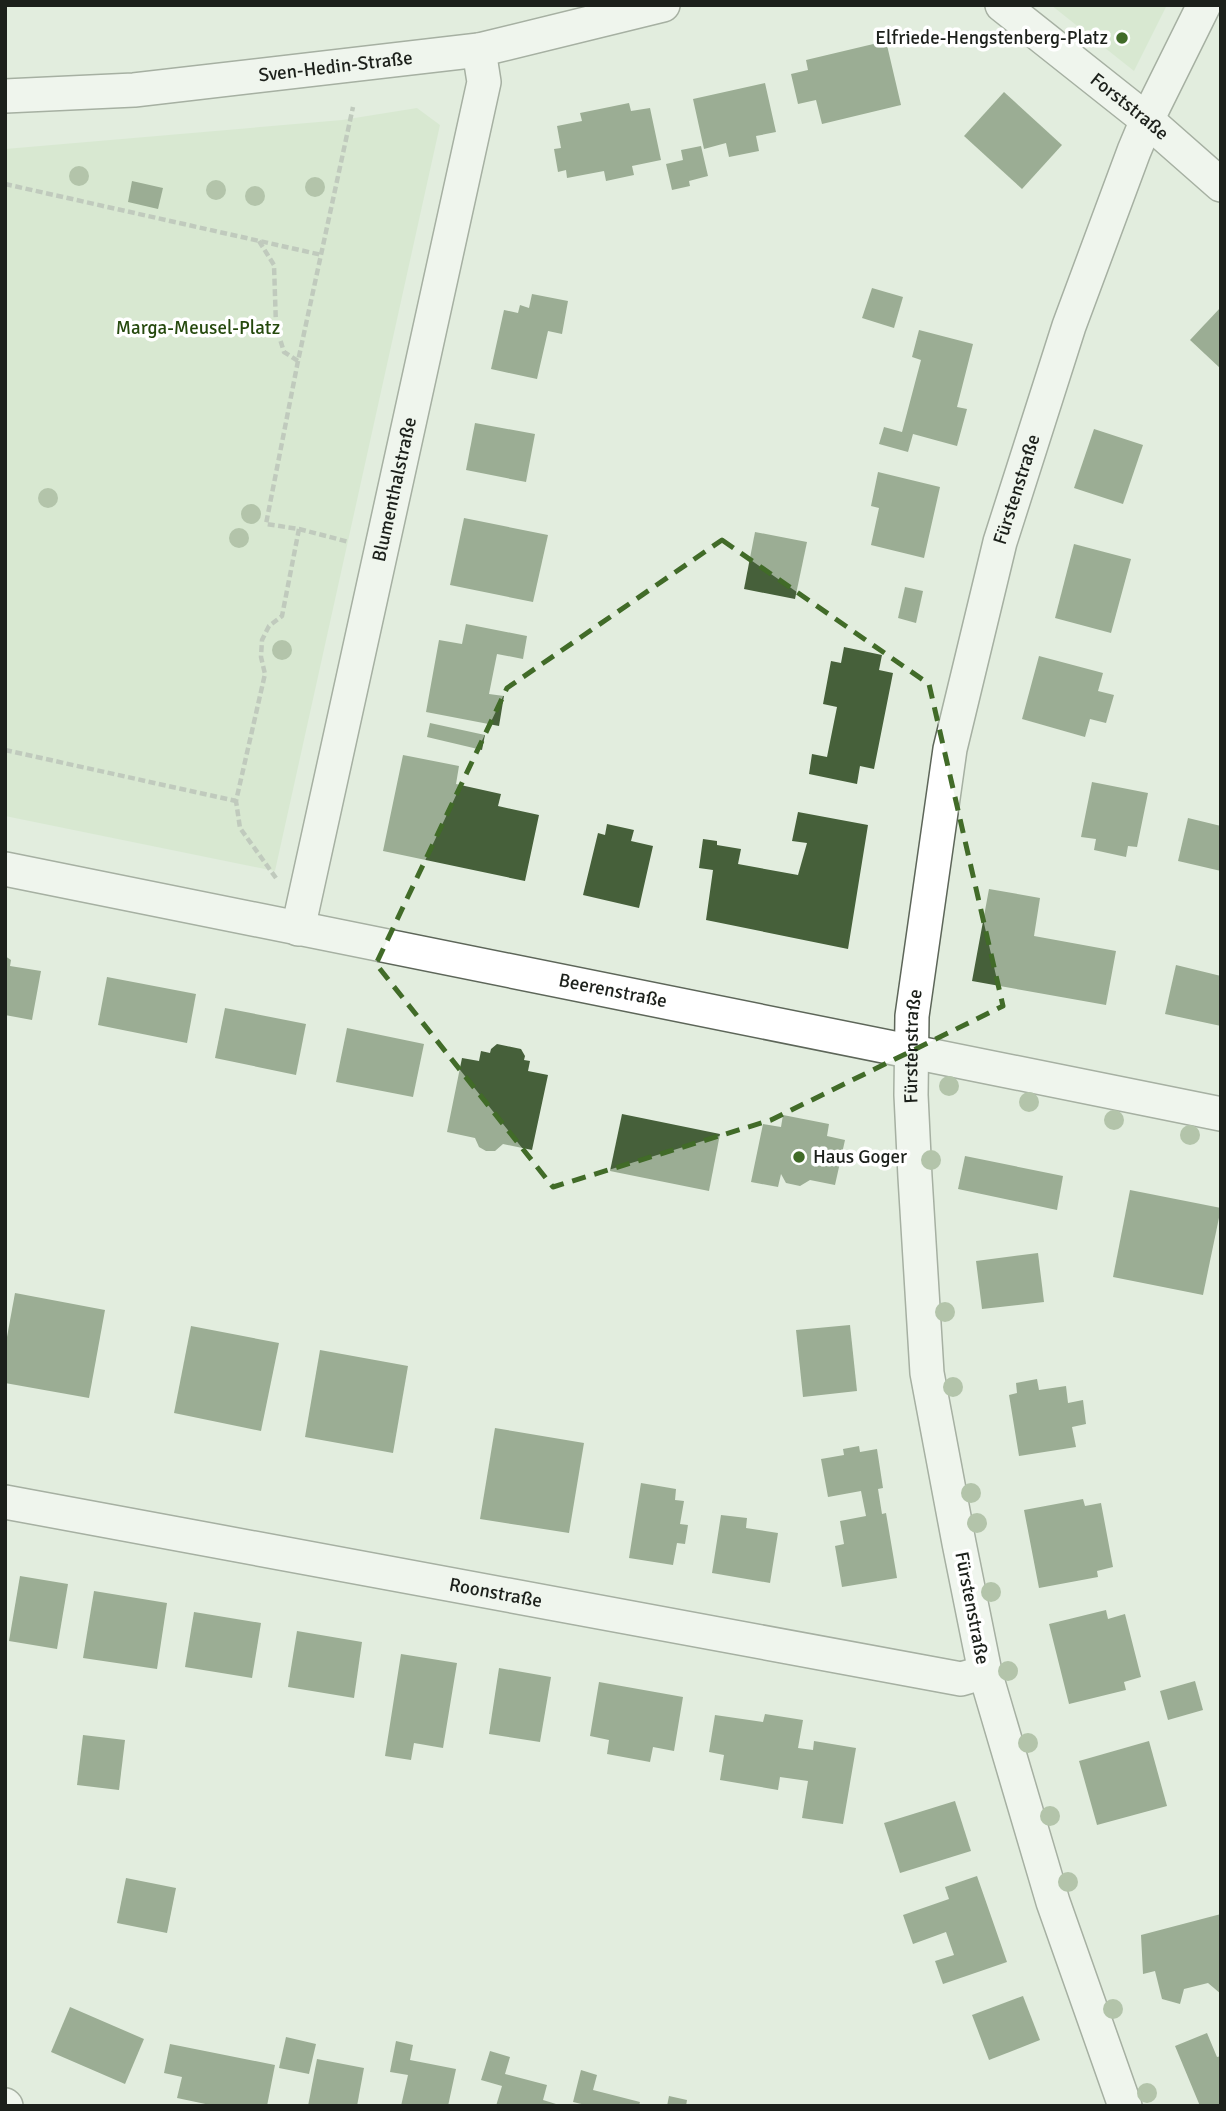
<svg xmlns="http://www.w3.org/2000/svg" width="1226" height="2111" font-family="Signika,sans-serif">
	<rect width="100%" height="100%" fill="#e2edde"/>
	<!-- green -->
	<g fill="#cce3c2">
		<path d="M1051 5H1167L1134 71Z"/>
		<path d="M417 108 440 125 275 871 5 816V149L342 120Z"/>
	</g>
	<!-- building -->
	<g fill="#46603a">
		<path d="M886 41 901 105 822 124 816 100 798 104 791 74 808 70 806 60Z"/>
		<path d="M765 83 776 132 756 136 759 151 729 157 726 143 704 149 693 99Z"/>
		<path d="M1004 92 1062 145 1022 189 964 136Z"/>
		<path d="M629 103 631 111 650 108 661 160 632 166 634 175 606 181 604 171 567 178 566 170 558 172 554 149 561 148 557 126 582 121 580 113Z"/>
		<path d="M701 146 708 176 689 181 690 186 672 190 666 164 683 160 681 150Z"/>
		<path d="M132 181 163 188 158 209 128 202Z"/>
		<path d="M872 288 903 297 894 328 862 318Z"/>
		<path d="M532 294 568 301 562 334 548 331 537 379 491 369 504 310 518 313 520 305 529 308Z"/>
		<path d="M1221 307V369L1190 340Z"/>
		<path d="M919 330 973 344 957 407 967 409 957 446 913 434 908 452 879 444 884 427 902 432 921 360 912 357Z"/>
		<path d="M475 423 535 434 526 482 466 470Z"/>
		<path d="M1094 429 1143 445 1123 504 1074 488Z"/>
		<path d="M878 472 940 487 924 558 871 545 879 508 871 506Z"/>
		<path d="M464 518 548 535 533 602 450 585Z"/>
		<path d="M755 532 807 542 795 599 744 589Z"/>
		<path d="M1074 544 1131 559 1111 633 1055 618Z"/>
		<path d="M905 587 923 591 916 623 898 618Z"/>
		<path d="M466 624 527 636 523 659 497 654 489 694 504 696 499 726 426 712 439 640 462 644Z"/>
		<path d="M844 647 882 655 879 670 893 673 874 769 860 766 857 784 809 774 812 754 827 757 837 707 823 704 831 661 841 663Z"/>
		<path d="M1039 656 1103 673 1098 691 1114 695 1106 723 1090 719 1085 737 1022 719Z"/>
		<path d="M430 723 485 735 482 750 427 737Z"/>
		<path d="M403 755 459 766 456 784 501 794 498 806 539 815 525 881 383 851Z"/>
		<path d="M1092 782 1148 793 1137 847 1128 846 1126 857 1094 850 1096 839 1081 837Z"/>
		<path d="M798 812 868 825 848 949 706 920 713 870 699 868 703 839 717 841V845L741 849 738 864 798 875 807 843 792 841Z"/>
		<path d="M1188 818 1221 826V871L1178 861Z"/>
		<path d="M607 824 634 830 631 841 653 846 639 908 583 895 598 833 605 835Z"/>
		<path d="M989 889 1040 898 1034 936 1116 951 1106 1005 972 981Z"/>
		<path d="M5 956 11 960 10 966 41 971 32 1020 5 1015Z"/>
		<path d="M1176 965 1221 976V1026L1165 1014Z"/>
		<path d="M107 977 196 994 187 1043 98 1025Z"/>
		<path d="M225 1008 306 1024 296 1075 215 1058Z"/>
		<path d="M347 1028 424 1044 413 1097 336 1082Z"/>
		<path d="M497 1044 521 1049 525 1056 524 1060 530 1061 528 1071 548 1075 532 1150 503 1144 495 1151H486L479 1147 475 1138 447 1132 462 1058 479 1061 481 1051 490 1053 491 1049Z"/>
		<path d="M622 1114 720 1134 709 1191 610 1171Z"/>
		<path d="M783 1115 829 1124 827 1136 845 1140 835 1185 810 1180 800 1186 786 1183 781 1174 778 1187 751 1182 763 1124 781 1127Z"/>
		<path d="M965 1156 1063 1176 1057 1210 958 1189Z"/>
		<path d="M1130 1190 1221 1208 1203 1295 1113 1277Z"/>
		<path d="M1038 1253 1044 1302 982 1309 976 1261Z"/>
		<path d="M15 1293 105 1310 89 1398 5 1383V1348Z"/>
		<path d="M850 1325 857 1391 803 1397 796 1330Z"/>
		<path d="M191 1326 279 1343 261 1431 174 1413Z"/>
		<path d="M320 1350 408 1366 393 1453 305 1437Z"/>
		<path d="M1037 1379 1039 1390 1066 1386 1068 1403 1083 1400 1086 1424 1072 1427 1076 1447 1019 1456 1009 1395 1017 1393 1016 1383Z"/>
		<path d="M495 1428 584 1443 569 1533 480 1519Z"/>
		<path d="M859 1446 860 1452 877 1449 883 1488 878 1489 882 1514 886 1513 897 1578 842 1587 835 1546 844 1544 840 1521 866 1516 861 1491 828 1497 821 1459 844 1455 843 1449Z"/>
		<path d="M641 1483 676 1489 675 1500 684 1501 680 1524 688 1525 685 1544 677 1543 673 1565 629 1558Z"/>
		<path d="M1083 1499 1085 1506 1101 1503 1113 1567 1097 1571 1098 1577 1039 1588 1024 1510Z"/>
		<path d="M721 1515 747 1518 746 1528 778 1533 770 1583 712 1573Z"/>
		<path d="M20 1576 68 1584 57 1649 9 1641Z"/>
		<path d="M94 1591 167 1603 157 1669 83 1658Z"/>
		<path d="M1106 1610 1108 1619 1125 1614 1141 1677 1124 1682 1126 1690 1069 1704 1049 1624Z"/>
		<path d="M194 1612 261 1623 252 1678 185 1667Z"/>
		<path d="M297 1631 362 1642 354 1698 288 1687Z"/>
		<path d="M401 1654 457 1663 443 1748 414 1743 411 1760 385 1756Z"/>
		<path d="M499 1668 551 1677 540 1742 489 1734Z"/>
		<path d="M1195 1681 1203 1710 1168 1720 1160 1691Z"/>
		<path d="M599 1682 683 1697 674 1751 653 1747 650 1762 607 1754 609 1740 590 1736Z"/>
		<path d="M765 1714 803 1720 798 1748 813 1750 814 1741 856 1748 843 1824 802 1818 808 1781 780 1777 778 1790 720 1780 724 1755 709 1752 715 1715 763 1722Z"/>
		<path d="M83 1735 125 1740 119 1790 77 1785Z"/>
		<path d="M1149 1741 1167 1806 1097 1825 1079 1761Z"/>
		<path d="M955 1801 971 1851 900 1873 884 1823Z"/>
		<path d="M977 1876 1007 1962 943 1984 935 1961 954 1955 946 1932 913 1944 903 1915 949 1899 945 1887Z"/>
		<path d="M126 1878 176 1888 167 1933 117 1923Z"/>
		<path d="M1221 1914V1994L1208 1983 1184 1989 1180 2004 1162 1999 1155 1971 1143 1974 1141 1935Z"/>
		<path d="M1023 1996 1040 2040 989 2060 972 2015Z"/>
		<path d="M70 2007 144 2039 125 2084 51 2052Z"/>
		<path d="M1207 2033 1217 2057 1221 2056V2106H1200L1175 2046Z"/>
		<path d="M286 2037 316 2044 309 2074 279 2068Z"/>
		<path d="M396 2041 413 2045 410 2060 456 2069 448 2106H401L408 2075 390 2072Z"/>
		<path d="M170 2044 275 2065 267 2106H215L177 2098 182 2077 164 2073Z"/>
		<path d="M490 2051 510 2057 505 2074 547 2085 543 2100 556 2104 555 2106H496L502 2086 481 2080Z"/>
		<path d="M317 2059 364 2068 357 2106H308Z"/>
		<path d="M581 2070 597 2075 593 2090 640 2102 639 2106H590L573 2102Z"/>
		<path d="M669 2096 687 2100 686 2106H667Z"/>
	</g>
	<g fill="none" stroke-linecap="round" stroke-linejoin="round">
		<!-- street casing -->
		<g stroke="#5d6659" stroke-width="36">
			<g id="street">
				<path id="s1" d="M1002 5 1147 120 1221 185"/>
				<path id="s2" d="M5 96 134 90 479 50 663 5"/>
				<path id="s3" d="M5 869C410 951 816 1030 1221 1114"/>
				<path id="s4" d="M298 929 484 82 479 50"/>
				<path id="s5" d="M5 1502 961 1679 985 1672"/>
				<path d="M5 2105 6 2106"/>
				<path id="s6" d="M1125 2106 1053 1902 985 1672 959 1543 927 1373 915 1177 911 1095 912 1016 950 749 1000 542 1069 326 1134 151 1147 120 1204 5"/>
			</g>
		</g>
		<!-- path -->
		<g stroke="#98a196" stroke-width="4.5" stroke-dasharray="7 3.5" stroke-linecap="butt">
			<path d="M5 184 322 255"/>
			<path d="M259 241 274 265 276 326 284 352 298 361"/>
			<path d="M299 529 349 542"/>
			<path d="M5 750 236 801"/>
			<path d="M276 878 240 828 236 801 265 674 261 657 262 640 269 626 282 616 299 529 266 524 298 361 353 107"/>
		</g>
		<!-- street -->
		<use href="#street" stroke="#fff" stroke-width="33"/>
	</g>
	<!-- trees -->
	<g fill="#7a936b">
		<circle cx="79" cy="176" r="10"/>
		<circle cx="315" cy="187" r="10"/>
		<circle cx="216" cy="190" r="10"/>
		<circle cx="255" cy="196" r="10"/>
		<circle cx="48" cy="498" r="10"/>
		<circle cx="251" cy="514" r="10"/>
		<circle cx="239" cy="538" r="10"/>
		<circle cx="282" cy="650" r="10"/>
		<circle cx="949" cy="1086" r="10"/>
		<circle cx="1029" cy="1102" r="10"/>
		<circle cx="1114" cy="1120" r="10"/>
		<circle cx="1190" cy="1135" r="10"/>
		<circle cx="931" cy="1160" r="10"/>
		<circle cx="945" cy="1312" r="10"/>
		<circle cx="953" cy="1387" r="10"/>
		<circle cx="971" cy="1493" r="10"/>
		<circle cx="977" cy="1523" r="10"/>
		<circle cx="991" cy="1592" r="10"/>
		<circle cx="1008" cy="1671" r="10"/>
		<circle cx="1028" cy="1743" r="10"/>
		<circle cx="1050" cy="1816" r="10"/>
		<circle cx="1068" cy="1882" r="10"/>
		<circle cx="1113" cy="2009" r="10"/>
		<circle cx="1147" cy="2093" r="10"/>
	</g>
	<!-- marked area -->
	<path d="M0 0H1226V2111H0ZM722 540 929 684 1003 1006 771 1120 553 1187 376 964 507 688Z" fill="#e2edde" fill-opacity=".55" fill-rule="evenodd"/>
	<path fill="none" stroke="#416b28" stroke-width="5" stroke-dasharray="14 9" stroke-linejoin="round" d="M722 540 929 684 1003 1006 771 1120 553 1187 376 964 507 688Z"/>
	<!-- markers -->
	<g fill="#416b28" stroke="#fff" stroke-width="2.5">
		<circle cx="1122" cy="38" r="7"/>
		<circle cx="799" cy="1157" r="7"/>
	</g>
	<g text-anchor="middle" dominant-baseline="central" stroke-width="7" stroke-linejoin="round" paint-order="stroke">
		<!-- poi labels -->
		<g font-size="19" fill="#1c201b" stroke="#fff" text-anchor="end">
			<text x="1108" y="38">Elfriede-Hengstenberg-Platz</text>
			<text x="813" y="1157" text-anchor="start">Haus Goger</text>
		</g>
		<!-- street labels -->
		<g font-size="19" fill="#1c201b" stroke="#fff">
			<text stroke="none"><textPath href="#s2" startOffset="332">Sven-Hedin-Straße</textPath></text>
			<text stroke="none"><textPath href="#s1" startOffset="163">Forststraße</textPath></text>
			<text stroke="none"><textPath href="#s4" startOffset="450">Blumenthalstraße</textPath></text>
			<text stroke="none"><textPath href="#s6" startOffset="1656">Fürstenstraße</textPath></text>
			<text stroke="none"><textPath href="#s3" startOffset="620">Beerenstraße</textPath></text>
			<text stroke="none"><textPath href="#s6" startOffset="1088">Fürstenstraße</textPath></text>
			<text stroke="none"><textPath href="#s5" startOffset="499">Roonstraße</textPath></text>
			<text transform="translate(972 1608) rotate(79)">Fürstenstraße</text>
		</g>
		<!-- park labels -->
		<g font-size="19" fill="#25490d" stroke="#fff">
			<text x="198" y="328">Marga-Meusel-Platz</text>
		</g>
	</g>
	<!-- border -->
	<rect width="1226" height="2111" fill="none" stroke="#1c201b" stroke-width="14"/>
</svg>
